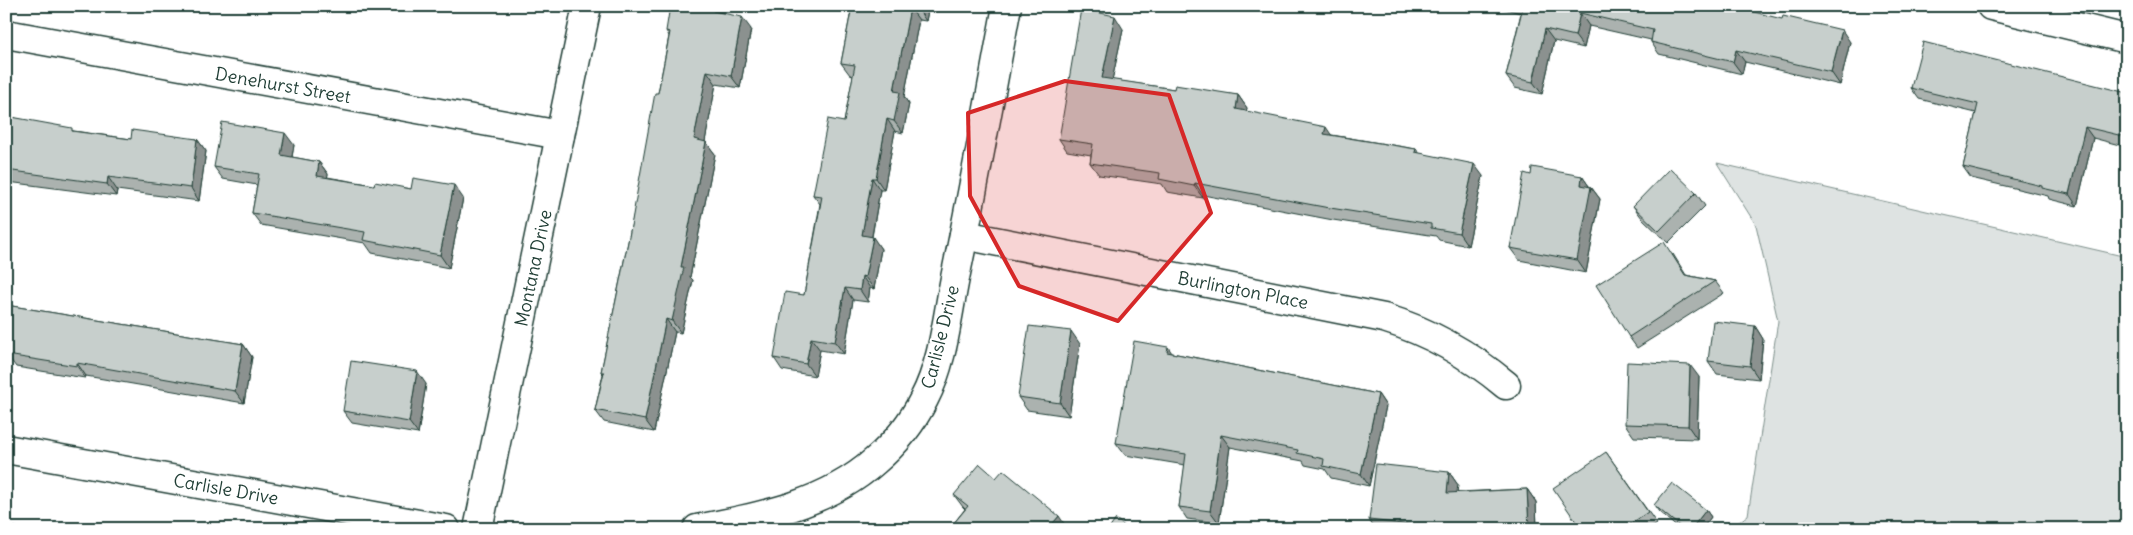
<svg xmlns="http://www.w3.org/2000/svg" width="2133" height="535" font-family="Delius,sans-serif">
	<rect width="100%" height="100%" fill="#fff"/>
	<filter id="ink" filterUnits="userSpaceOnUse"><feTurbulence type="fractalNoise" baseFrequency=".02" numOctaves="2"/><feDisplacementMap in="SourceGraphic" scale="10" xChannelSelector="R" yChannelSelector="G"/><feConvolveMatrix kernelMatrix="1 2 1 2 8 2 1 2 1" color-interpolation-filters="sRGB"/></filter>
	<g filter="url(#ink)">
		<!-- green -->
		<path fill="#dee3e2" stroke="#7e908b" d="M1717 163 2127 257V529H1730L1748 515 1778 321 1756 225Z"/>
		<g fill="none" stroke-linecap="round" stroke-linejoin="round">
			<!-- street casing -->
			<g stroke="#1f3d34" stroke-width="31">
				<g id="street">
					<path d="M1991 6 2127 39"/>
					<path d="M6 34 560 135"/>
					<path d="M964 235 1384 318C1430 332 1469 354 1506 385"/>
					<path d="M6 449 446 529"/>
					<path d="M478 529 587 6"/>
					<path d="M697 529C759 517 826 505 875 461 895 444 912 423 924 399 943 363 947 318 955 278 974 188 990 97 1007 6"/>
				</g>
			</g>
			<!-- street -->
			<use href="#street" stroke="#fff" stroke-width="28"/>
		</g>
		<!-- wall -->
		<g fill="#abb2af" stroke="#1f3d34">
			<path d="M495 6H510L509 9Z"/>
			<path d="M852 6H929L926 21 919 20 904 97 909 104 903 133 895 131 884 190H880L872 237 881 249 874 289 870 288 868 302 853 300 844 354 820 350 815 376 782 370 774 358 804 295 820 204 813 195 844 122 853 76 850 75 841 63Z"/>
			<path d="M1493 6H1730L1850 42 1840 85 1745 62 1742 74 1659 54 1651 42V40L1589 26 1584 48 1554 41 1542 94 1515 88 1506 76 1521 13Z"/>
			<path d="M724 13 751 29 740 88 716 84 705 141 715 154 690 277 693 280 681 333 675 332 654 432 604 422 595 410 603 374 601 372 629 237 658 93 669 36 666 31Z"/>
			<path d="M1123 29 1112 80 1174 89 1238 95 1247 108 1246 111 1332 135 1416 149 1419 153 1483 176 1468 246 1439 240 1436 236 1333 220 1203 195V198L1167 192 1162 184 1099 175 1090 163 1091 155 1067 151 1059 139Z"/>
			<path d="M1911 88 2127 93V147L2093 138 2077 206 2049 199 2048 196 1971 178 1963 167 1976 113 1919 99Z"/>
			<path d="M6 116 74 131 131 139H197L206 151 199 201 117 190 116 196 8 182V184H6Z"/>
			<path d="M294 145 292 157 319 162 328 174 327 177 374 185 411 189 463 198 449 268 372 253 365 243 261 225 252 213 257 185 223 179 214 167Z"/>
			<path d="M1531 175 1582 176 1589 186 1591 187 1600 199 1586 273 1519 260 1510 248Z"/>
			<path d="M1696 193 1705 206 1668 243 1642 218 1633 206Z"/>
			<path d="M1673 254 1686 275 1715 281 1724 293 1637 348 1629 337Z"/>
			<path d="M6 305 243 344 252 357 244 403 86 376 85 378 16 367 10 359H6Z"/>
			<path d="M1755 326 1763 339 1759 379 1717 374 1708 361Z"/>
			<path d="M1080 344 1069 416 1027 410 1018 397Z"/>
			<path d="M1172 353 1378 394 1386 406 1369 486 1331 478 1325 469 1305 465 1303 461 1230 447 1219 523 1187 519 1179 507 1185 465 1125 455 1116 443Z"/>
			<path d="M1699 377 1697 439 1634 437 1625 424Z"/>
			<path d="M426 384 418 434 352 423 343 411Z"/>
			<path d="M1606 452 1657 524 1650 529H1581Z"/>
			<path d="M1449 472 1458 485 1457 492 1527 489 1536 502 1537 529H1375L1369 520Z"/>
			<path d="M996 478 1067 528 949 529 965 509 963 507 954 495Z"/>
			<path d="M1654 505 1706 510 1711 517 1702 529H1679L1659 512Z"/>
		</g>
		<!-- shaded-wall -->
		<g fill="#8b918f" stroke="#1f3d34">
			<path d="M714 6H725L722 24 713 11Z"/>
			<path d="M918 6H929L926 21 918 9Z"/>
			<path d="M910 8 919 20 904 97 909 104 903 133 894 121V91Z"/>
			<path d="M1580 13 1589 26 1584 48 1575 36Z"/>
			<path d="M1115 16 1123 29 1110 90 1102 78Z"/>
			<path d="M742 17 751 29 740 88 731 76Z"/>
			<path d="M1545 29 1554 41 1542 94 1533 82Z"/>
			<path d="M1842 30 1850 42 1840 85 1831 72Z"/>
			<path d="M1736 50 1745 62 1742 74 1733 62Z"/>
			<path d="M707 71 716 84 703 152 694 139Z"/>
			<path d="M1238 95 1247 108 1244 122 1236 109Z"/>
			<path d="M887 119 895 131 884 190 876 178Z"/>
			<path d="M1326 127 1334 139 1324 134Z"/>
			<path d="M2085 127 2093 138 2077 206 2069 194Z"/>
			<path d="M285 133 294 145 290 168 281 155Z"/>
			<path d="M197 139 206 151 199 201 191 188Z"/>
			<path d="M706 142 715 154 690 277 693 280 681 333 672 321 681 267Z"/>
			<path d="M319 162 328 174 326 188 317 176Z"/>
			<path d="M1474 164 1483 176 1468 246 1459 233Z"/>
			<path d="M1582 176 1591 189V187L1600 199 1586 273 1577 260 1581 185Z"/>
			<path d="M108 177 117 190 116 196 107 184Z"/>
			<path d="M872 178 880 190 870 247 862 235Z"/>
			<path d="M1195 183 1203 195V198L1194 186Z"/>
			<path d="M454 185 463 198 449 268 440 255Z"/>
			<path d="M873 237 881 249 874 289 865 277Z"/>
			<path d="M862 276 870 288 868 302 860 290Z"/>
			<path d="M845 288 853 300 844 354 835 342Z"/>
			<path d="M666 319 675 332 654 432 645 420Z"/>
			<path d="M1755 326 1763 339 1759 379 1750 366Z"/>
			<path d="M1071 331 1080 344 1069 416 1060 403Z"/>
			<path d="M811 338 820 350 815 376 806 364Z"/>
			<path d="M243 344 252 357 244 403 235 391Z"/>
			<path d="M1168 347 1176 359 1167 352Z"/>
			<path d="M77 363 86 376 85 378 77 366Z"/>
			<path d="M1690 365 1699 377 1697 439 1688 426Z"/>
			<path d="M417 371 426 384 418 434 409 422Z"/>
			<path d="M1378 394 1386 406 1369 486 1361 474Z"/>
			<path d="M1221 435 1230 447 1219 523 1210 511Z"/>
			<path d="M1449 472 1458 485 1455 505 1447 493Z"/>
			<path d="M1527 489 1536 502 1537 529H1529Z"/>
			<path d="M1706 510 1711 517 1702 529H1691Z"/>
			<path d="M1059 516 1067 528V529H1048Z"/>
		</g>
		<!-- building -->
		<g fill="#c7cfcc" stroke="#1f3d34">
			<path d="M670 6H714L713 11 742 17 731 76 707 71 694 139 706 142 681 267H684L672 321 666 319 645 420 595 410 604 372H601L629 237 655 93H658L670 32 666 31Z"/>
			<path d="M852 6H918V9L910 8 894 91 900 92 894 121 887 119 876 178H872L862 235 873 237 865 277 862 276 860 290 845 288 835 342 811 338 806 364 774 358 785 292 804 295 822 196 813 195 828 119 844 122 855 65 841 63Z"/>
			<path d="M1523 6H1730L1782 19 1783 16 1842 30 1831 72 1736 50 1733 62 1651 42 1653 30 1580 13 1575 36 1545 29 1533 82 1506 76Z"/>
			<path d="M1081 9 1115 16 1102 78 1174 89 1175 85 1238 95 1236 109 1326 127 1324 134 1416 149 1415 152 1474 164 1459 233 1431 228V224L1324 207 1195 183 1194 186 1159 179 1160 173 1090 163 1093 144 1059 139Z"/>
			<path d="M1923 42 2127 93V137L2085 127 2069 194 2042 188V186L1963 167 1978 104 1911 88Z"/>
			<path d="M6 116 72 128V131L131 139 132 130 197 139 191 188 108 177 107 184 6 170Z"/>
			<path d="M222 122 285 133 281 155 319 162 317 176 374 185 375 182 411 189 413 178 454 185 440 255 363 240 365 232 252 213 259 174 214 167Z"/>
			<path d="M1532 167 1582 176 1581 185 1591 187 1577 260 1510 248 1524 173 1531 175Z"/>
			<path d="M1670 168 1696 193 1659 231 1633 206Z"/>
			<path d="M1664 242 1685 275 1715 281 1629 337 1596 285Z"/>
			<path d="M6 305 243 344 235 391 77 363V366L7 355 8 348 6 347Z"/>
			<path d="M1713 321 1755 326 1750 366 1708 361Z"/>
			<path d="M1029 326 1071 331 1060 403 1018 397Z"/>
			<path d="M1134 341 1168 347 1167 352 1378 394 1361 474 1323 466 1324 459 1297 453 1298 450 1221 435 1210 511 1179 507 1186 454 1116 443Z"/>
			<path d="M351 361 417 371 409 422 343 411Z"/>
			<path d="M1627 362 1690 365 1688 426 1625 424Z"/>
			<path d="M1606 452 1648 512 1623 529H1581L1553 488Z"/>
			<path d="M980 464 996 478 1003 470 1059 516 1048 529H949L968 506 954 495Z"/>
			<path d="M1376 464 1449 472 1447 493 1527 489 1529 529H1447L1369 520Z"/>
			<path d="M1672 483 1706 510 1691 529H1683L1654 505Z"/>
			<path d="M1116 519 1128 529H1109Z"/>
			<path d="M6 526 28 529H6Z"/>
			<path d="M70 526 85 529H69Z"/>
		</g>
	</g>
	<!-- marked area -->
	<path fill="#d62828" fill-opacity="0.2" stroke="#d62828" stroke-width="4" stroke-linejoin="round" d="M1065 81 1169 95 1211 213 1118 321 1019 286 970 196 968 113Z"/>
	<g text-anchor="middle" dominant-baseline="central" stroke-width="4" stroke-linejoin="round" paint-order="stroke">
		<!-- street labels -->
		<g font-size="18" fill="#1f3d34" stroke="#fff">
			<text transform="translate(283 85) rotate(10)">Denehurst Street</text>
			<text transform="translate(533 268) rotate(-78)">Montana Drive</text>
			<text transform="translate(1243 290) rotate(11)">Burlington Place</text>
			<text transform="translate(940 337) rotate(-76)">Carlisle Drive</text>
			<text transform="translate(226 489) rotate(10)">Carlisle Drive</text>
		</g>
	</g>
	<!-- margin -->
	<rect width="2133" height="535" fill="none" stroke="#fff" stroke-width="25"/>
	<rect x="12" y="12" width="2108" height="510" fill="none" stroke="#1f3d34" stroke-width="2" filter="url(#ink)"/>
</svg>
